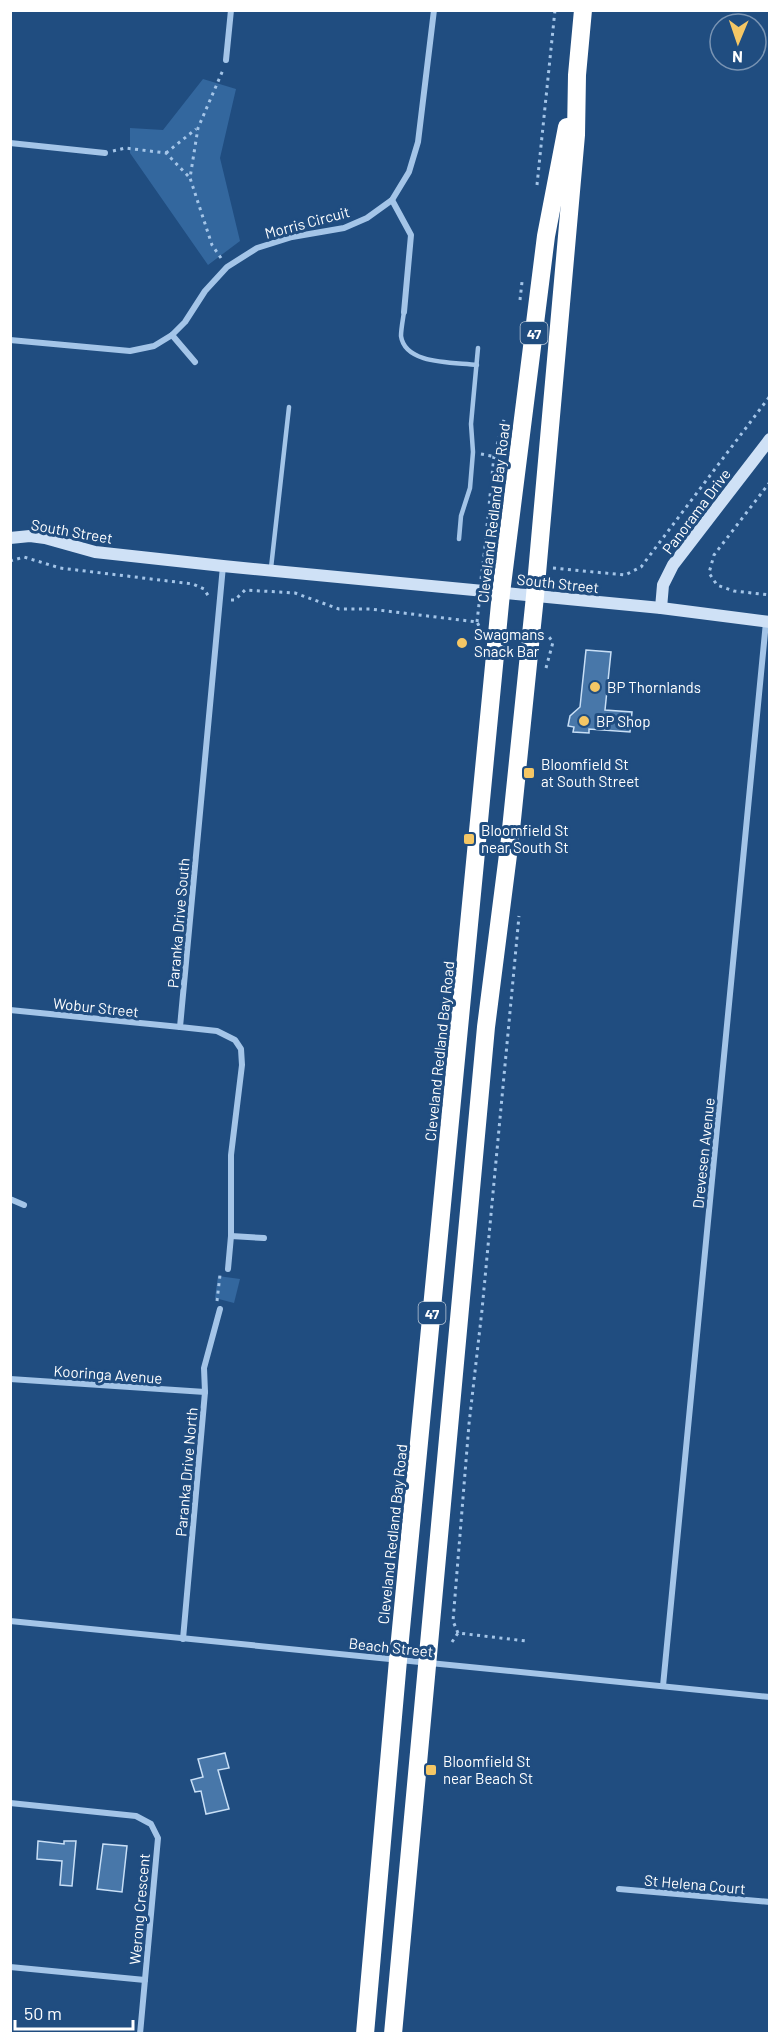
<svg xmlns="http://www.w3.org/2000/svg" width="780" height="2044" font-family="Barlow,sans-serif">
	<rect width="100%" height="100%" fill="#204d80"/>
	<!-- green -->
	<g fill="#33679e">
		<path d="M203 79 236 89 220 158 240 241 208 265 130 153V128L163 130Z"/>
		<path d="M218 1276 240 1279 234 1303 215 1298Z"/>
	</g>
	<!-- building -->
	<g fill="#4877a9" stroke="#c8dff6" stroke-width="1.5">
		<path d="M586 650 611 652 605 710 632 712 630 732 589 729V733L573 732 574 727 568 726 570 716 580 707Z"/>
		<path d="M225 1753 229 1768 218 1770 229 1809 206 1814 201 1791 195 1792 191 1780 203 1777 198 1759Z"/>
		<path d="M38 1841 64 1844V1841H76L72 1886 60 1885 62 1861 37 1859Z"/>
		<path d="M103 1844 127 1846 122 1892 97 1889Z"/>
	</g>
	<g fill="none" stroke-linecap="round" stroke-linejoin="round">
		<!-- path -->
		<g stroke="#a4c5e8" stroke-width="3" stroke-dasharray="3 4.5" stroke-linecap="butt">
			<path d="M113 151 125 148 166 153 190 178"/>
			<path d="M166 153 196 129"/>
			<path d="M537 185 555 10"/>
			<path d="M221 258 212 245 190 178 198 128 223 70"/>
			<path d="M520 300 522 282"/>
			<path d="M481 454 501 458"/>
			<path d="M770 482 714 555 709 573 717 585 734 591 770 595"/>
			<path d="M484 556 494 456 505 416"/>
			<path d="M10 561 24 557 60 568 193 584 204 589 209 597"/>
			<path d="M553 568 625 575 641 567 770 396"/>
			<path d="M481 579 484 556 490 557"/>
			<path d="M231 600H235L245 590 295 593 339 609H370L477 622 481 630"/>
			<path d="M477 622 479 604"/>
			<path d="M546 668 553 642 549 637"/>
			<path d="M217 1301 220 1275"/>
			<path d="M458 1633 453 1621 469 1424 482 1310 519 916"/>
			<path d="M452 1642 458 1633 526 1641"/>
		</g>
		<!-- lane -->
		<g stroke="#a4c5e8" stroke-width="4.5">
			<path d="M404 312C403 319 401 329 401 336 405 365 454 362 477 365"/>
			<path d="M459 539 461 516 470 488 473 452 471 424 478 348"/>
			<path d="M271 568 289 407"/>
		</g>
		<!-- street -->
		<g stroke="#a4c5e8" stroke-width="6">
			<path d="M226 60 231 10"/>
			<path d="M10 143 105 153"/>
			<path d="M392 200 411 235 404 312"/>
			<path d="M172 335 195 362"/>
			<path d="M10 340 130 351 154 346 172 335 185 322 205 291 227 267 257 248 292 237 344 228 367 218 392 200 409 172 418 142 434 10"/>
			<path d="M223 566 180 1027 217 1031 235 1040 241 1049 242 1065 231 1155V1236L228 1269"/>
			<path d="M10 1010 180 1027"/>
			<path d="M10 1199 24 1205"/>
			<path d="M231 1236 264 1238"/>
			<path d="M10 1379 205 1392"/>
			<path d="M10 1621 770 1697"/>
			<path d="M183 1639 205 1392 204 1368 220 1309"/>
			<path d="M663 1686 766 622"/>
			<path d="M10 1803 136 1816 151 1824 158 1838 140 2034"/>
			<path d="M619 1889 770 1902"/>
			<path d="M10 1967 145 1980"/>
		</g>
		<!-- secondary -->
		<g stroke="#cfe1f6" stroke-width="12">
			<path d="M10 538 30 536 45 538 95 552 223 566 661 608 770 622"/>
			<path d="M661 608 663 585 673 565 770 439"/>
		</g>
		<!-- highway -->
		<g stroke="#fff" stroke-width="18">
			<path d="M365 2034 398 1660 501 593 546 236 567 127"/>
			<path d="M393 2034 486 1027 510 839 535 596 576 135 577 75 583 10"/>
		</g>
	</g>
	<!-- markers -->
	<g fill="#f5c765" stroke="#204d80" stroke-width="2">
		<circle cx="462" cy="643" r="6"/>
		<circle cx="595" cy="687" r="6"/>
		<circle cx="584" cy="721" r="6"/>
		<rect x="523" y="767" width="12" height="12" rx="3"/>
		<rect x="463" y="833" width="12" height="12" rx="3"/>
		<rect x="425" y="1764" width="12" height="12" rx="3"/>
	</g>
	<g text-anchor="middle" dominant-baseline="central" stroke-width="6" stroke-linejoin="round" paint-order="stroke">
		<!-- shield labels -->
		<g fill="#204d80" stroke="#bccad9" stroke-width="1.5">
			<rect x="520.5" y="322" width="27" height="22" rx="4.5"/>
			<rect x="418.5" y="1302" width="27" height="22" rx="4.5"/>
		</g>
		<g font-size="14" font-weight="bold" fill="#fff">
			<text x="534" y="333">47</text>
			<text x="432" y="1313">47</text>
		</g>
		<!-- street labels -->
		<g font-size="15" fill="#fff" stroke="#204d80">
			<text transform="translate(307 222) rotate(-15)">Morris Circuit</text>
			<text transform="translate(696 511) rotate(-53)">Panorama Drive</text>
			<text transform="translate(493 513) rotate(-83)">Cleveland Redland Bay Road</text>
			<text transform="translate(72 531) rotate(10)">South Street</text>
			<text transform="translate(558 583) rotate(6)">South Street</text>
			<text transform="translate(178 923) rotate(-85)">Paranka Drive South</text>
			<text transform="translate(96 1007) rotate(6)">Wobur Street</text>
			<text transform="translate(439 1051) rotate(-84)">Cleveland Redland Bay Road</text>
			<text transform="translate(703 1153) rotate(-84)">Drevesen Avenue</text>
			<text transform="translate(108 1374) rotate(4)">Kooringa Avenue</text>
			<text transform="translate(186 1472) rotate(-85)">Paranka Drive North</text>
			<text transform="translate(392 1534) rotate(-84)">Cleveland Redland Bay Road</text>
			<text transform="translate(391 1647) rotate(6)">Beach Street</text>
			<text transform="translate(695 1884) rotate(5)">St Helena Court</text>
			<text transform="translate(139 1909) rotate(-85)">Werong Crescent</text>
		</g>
		<!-- poi labels -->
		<g font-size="15" fill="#fff" stroke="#204d80" text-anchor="start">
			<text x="474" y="634">Swagmans<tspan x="474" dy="17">Snack Bar</tspan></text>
			<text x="607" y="687">BP Thornlands</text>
			<text x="596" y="721">BP Shop</text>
			<text x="541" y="764">Bloomfield St<tspan x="541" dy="17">at South Street</tspan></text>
			<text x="481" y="830">Bloomfield St<tspan x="481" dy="17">near South St</tspan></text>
			<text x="443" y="1761">Bloomfield St<tspan x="443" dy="17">near Beach St</tspan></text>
		</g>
	</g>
	<!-- border -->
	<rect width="780" height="2044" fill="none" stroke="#ffffff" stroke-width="24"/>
	<!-- north arrow -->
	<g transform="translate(738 42) rotate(182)"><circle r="28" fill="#204d80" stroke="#7994b3" stroke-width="1.5"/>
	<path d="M0-4.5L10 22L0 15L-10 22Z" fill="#f5c765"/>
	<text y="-9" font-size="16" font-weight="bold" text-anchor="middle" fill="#ffffff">N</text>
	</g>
	<!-- scale -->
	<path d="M15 2020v9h118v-9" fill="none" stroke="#ffffff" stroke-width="3"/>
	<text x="24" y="2020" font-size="18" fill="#ffffff" stroke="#204d80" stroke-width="4.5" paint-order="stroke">50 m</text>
</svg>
